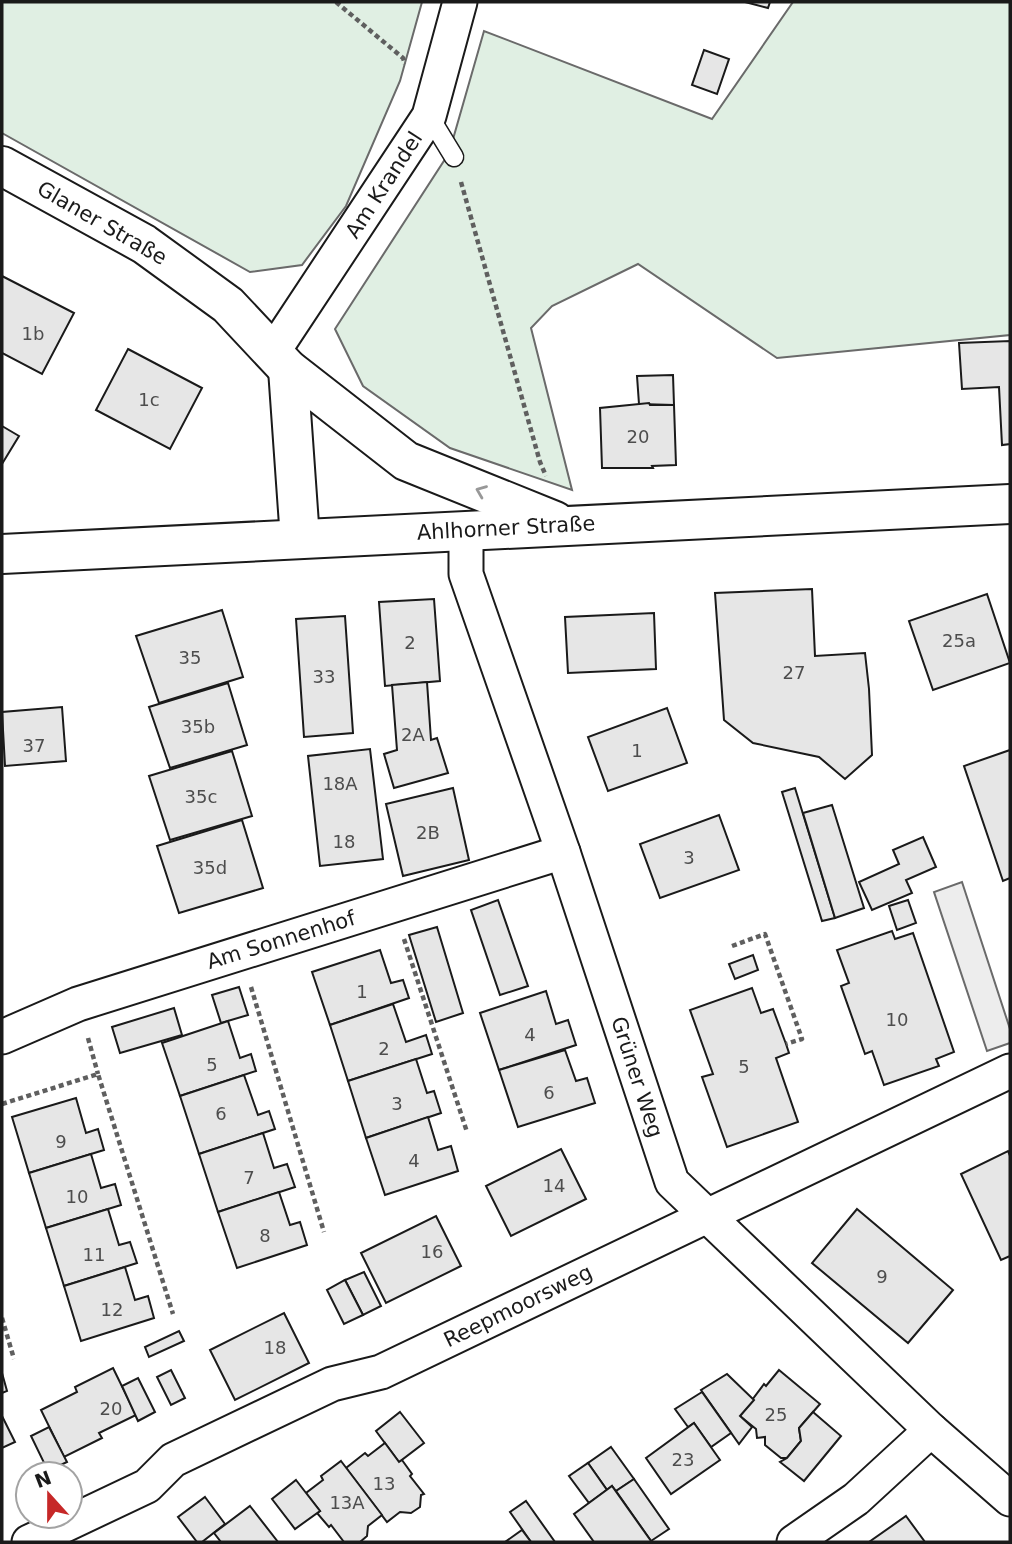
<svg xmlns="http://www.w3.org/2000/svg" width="1012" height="1544" font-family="'DejaVu Sans',sans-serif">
	<rect width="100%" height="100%" fill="#fff"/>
	<!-- green -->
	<g fill="#e0efe3" stroke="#6a6a6a" stroke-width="2">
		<path d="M2 2H422L400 81 346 206 302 265 250 272 2 133Z"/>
		<path d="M793 2H1010V335L777 358 638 264 552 306 531 328 572 490 450 448 363 386 335 329 449 153 484 31 712 119Z"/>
	</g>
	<!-- parking -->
	<path fill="#ededed" stroke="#6a6a6a" stroke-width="2" d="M962 882 1010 1029V1043L987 1051 934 892Z"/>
	<!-- building -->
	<g fill="#e6e6e6" stroke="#1a1a1a" stroke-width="2">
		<path d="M745 2H770L768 8Z"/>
		<path d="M704 50 729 59 717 94 692 85Z"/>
		<path d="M2 276 74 313 42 374 2 353Z"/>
		<path d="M1010 341V444L1002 445 999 387 962 389 959 343Z"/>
		<path d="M128 349 202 388 170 449 96 410Z"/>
		<path d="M673 375 674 405 639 404 637 376Z"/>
		<path d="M649 403 650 405H674L676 465 652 466 653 468H602L600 408Z"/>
		<path d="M2 426 19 436 2 464Z"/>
		<path d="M812 589 815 656 865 653 869 689 872 755 845 779 819 757 753 743 724 720 715 593Z"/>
		<path d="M987 594 1010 663 933 690 909 621Z"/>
		<path d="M434 599 440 681 385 686 379 602Z"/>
		<path d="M222 610 243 677 159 703 136 636Z"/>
		<path d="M654 613 656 669 568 673 565 617Z"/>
		<path d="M345 616 353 733 304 737 296 619Z"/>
		<path d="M427 682 431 740 437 738 448 773 394 788 384 754 397 750 392 685Z"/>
		<path d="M228 683 247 745 170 768 149 707Z"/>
		<path d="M62 707 66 761 5 766 2 712Z"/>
		<path d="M667 708 687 763 608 791 588 737Z"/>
		<path d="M370 749 383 859 320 866 308 756Z"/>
		<path d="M1010 750V878L1003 881 964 766Z"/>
		<path d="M232 751 252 816 170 840 149 776Z"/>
		<path d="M453 788 469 860 403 876 386 804Z"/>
		<path d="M795 788 835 918 822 921 782 792Z"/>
		<path d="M832 805 864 908 835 918 803 813Z"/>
		<path d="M719 815 739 870 660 898 640 844Z"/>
		<path d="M242 820 263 888 179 913 157 846Z"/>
		<path d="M923 837 936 867 906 880 912 893 872 910 859 882 899 864 893 850Z"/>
		<path d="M498 900 528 986 500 995 471 910Z"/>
		<path d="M908 900 916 923 897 930 889 906Z"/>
		<path d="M437 927 463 1013 436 1022 409 935Z"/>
		<path d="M892 931 895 939 913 933 954 1052 936 1059 939 1066 884 1085 872 1051 865 1054 841 986 849 983 837 950Z"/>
		<path d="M380 950 391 983 403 980 409 998 330 1025 312 972Z"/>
		<path d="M753 955 758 970 735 979 729 964Z"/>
		<path d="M239 987 248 1015 221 1023 212 995Z"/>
		<path d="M752 988 761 1013 773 1009 786 1044 789 1053 776 1058 798 1122 727 1147 702 1077 713 1074 690 1010Z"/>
		<path d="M546 991 556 1024 568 1020 576 1045 499 1070 480 1013Z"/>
		<path d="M393 1004 406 1042 426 1035 432 1054 348 1081 330 1025Z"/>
		<path d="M174 1008 182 1035 120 1053 112 1027Z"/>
		<path d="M228 1021 240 1058 251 1054 256 1071 180 1096 162 1043Z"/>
		<path d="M565 1050 576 1081 587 1078 595 1103 518 1127 499 1070Z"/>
		<path d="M416 1059 427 1093 434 1091 441 1113 366 1138 348 1081Z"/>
		<path d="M244 1075 258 1115 269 1111 275 1129 199 1154 180 1096Z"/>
		<path d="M76 1098 86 1133 98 1129 104 1150 29 1173 12 1117Z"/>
		<path d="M428 1117 438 1150 451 1146 458 1171 385 1195 366 1138Z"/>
		<path d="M263 1133 274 1168 287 1164 295 1187 218 1212 199 1154Z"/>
		<path d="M561 1149 586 1199 511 1236 486 1186Z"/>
		<path d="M1008 1151 1010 1156V1256L1001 1260 961 1174Z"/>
		<path d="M91 1154 101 1188 115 1184 121 1205 46 1228 29 1173Z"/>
		<path d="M279 1192 290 1225 300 1222 307 1245 237 1268 218 1212Z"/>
		<path d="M108 1209 119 1245 130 1242 137 1263 64 1286 46 1228Z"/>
		<path d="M857 1209 953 1290 908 1343 812 1263Z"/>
		<path d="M436 1216 461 1266 386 1303 361 1253Z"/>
		<path d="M125 1267 135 1300 148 1296 154 1318 81 1341 64 1286Z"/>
		<path d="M364 1272 381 1306 363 1315 345 1280Z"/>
		<path d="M345 1280 363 1315 344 1324 327 1290Z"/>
		<path d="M284 1313 309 1363 235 1400 210 1350Z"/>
		<path d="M179 1331 184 1341 149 1357 145 1347Z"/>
		<path d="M113 1368 136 1415 99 1433 102 1438 64 1457 41 1410 77 1392 75 1387Z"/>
		<path d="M171 1370 185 1398 171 1405 157 1377Z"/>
		<path d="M779 1370 820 1404 799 1428 801 1441 787 1458H781L765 1445V1437L757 1438 756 1429 740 1416 764 1384 766 1386Z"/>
		<path d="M2 1373 7 1391 2 1393Z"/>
		<path d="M727 1374 754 1400 740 1416 752 1427 739 1444 701 1390Z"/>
		<path d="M138 1378 155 1412 138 1421 122 1386Z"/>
		<path d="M702 1392 731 1433 711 1447 694 1423 688 1427 675 1409Z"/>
		<path d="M400 1412 424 1443 399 1462 376 1431Z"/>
		<path d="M813 1412 841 1436 804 1481 780 1462 787 1458 801 1441 799 1428Z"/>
		<path d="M2 1416 15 1442 2 1448Z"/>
		<path d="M694 1423 720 1460 671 1494 646 1458Z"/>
		<path d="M49 1427 67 1462 48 1471 31 1436Z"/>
		<path d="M385 1443 399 1462 402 1460 412 1474 410 1476 424 1494 421 1495 420 1507 411 1513 400 1512 387 1522 346 1468 365 1453 368 1456Z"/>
		<path d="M611 1447 634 1479 616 1491 612 1486 607 1490 588 1463Z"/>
		<path d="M341 1461 382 1515 368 1526 367 1536 360 1542H344L331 1525 329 1527 317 1513 320 1511 306 1493 323 1480 321 1476Z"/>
		<path d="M588 1463 607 1490 589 1503 569 1476Z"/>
		<path d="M634 1479 669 1529 651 1541 616 1491Z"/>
		<path d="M296 1480 320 1511 295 1529 272 1499Z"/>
		<path d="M612 1486 651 1541 650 1542H594L574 1514Z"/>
		<path d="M205 1497 225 1524 202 1542H197L178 1517Z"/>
		<path d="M526 1501 555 1542H531L510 1512Z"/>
		<path d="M250 1506 278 1542H221L214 1533Z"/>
		<path d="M906 1516 925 1542H869Z"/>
		<path d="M522 1530 531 1542H505Z"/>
	</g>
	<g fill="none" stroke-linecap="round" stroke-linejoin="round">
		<!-- lane casing -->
		<g stroke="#1a1a1a" stroke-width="21">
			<path id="lane" d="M429 116 454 157"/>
		</g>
		<!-- street casing -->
		<g stroke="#1a1a1a" stroke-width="37">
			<g id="street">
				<path d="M273 352 429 116 460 2"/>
				<path d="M466 530V574L563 852 672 1182 931 1430 1010 1499"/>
				<path d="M2 1037 78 1004 563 852"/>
				<path d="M29 1542 147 1486 173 1460 332 1384 381 1372 1010 1071"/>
				<path d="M794 1542 856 1499 931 1430"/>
			</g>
		</g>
		<!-- secondary casing -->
		<g stroke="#1a1a1a" stroke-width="42">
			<g id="secondary">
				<path d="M2 166 144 244 228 305 288 369 406 461 555 521"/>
				<path d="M288 369 300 539"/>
				<path d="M2 554 1010 504"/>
			</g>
		</g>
		<!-- path -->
		<g stroke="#5f5f5f" stroke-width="4.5" stroke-dasharray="5 3.5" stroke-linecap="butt">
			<path d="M336 2 403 58 405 64"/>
			<path d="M461 182 540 462 546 476"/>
			<path d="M404 939 467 1132"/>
			<path d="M732 946 765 934 802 1039 786 1044"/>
			<path d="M251 987 324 1232"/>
			<path d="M88 1038 98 1074"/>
			<path d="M2 1104 98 1074 173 1314"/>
			<path d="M2 1318 14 1359"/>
		</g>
		<!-- lane -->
		<use href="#lane" stroke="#fff" stroke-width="18"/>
		<!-- street -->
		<use href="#street" stroke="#fff" stroke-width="33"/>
		<!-- secondary -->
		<use href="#secondary" stroke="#fff" stroke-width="38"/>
	</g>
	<!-- one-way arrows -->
	<defs><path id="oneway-chevron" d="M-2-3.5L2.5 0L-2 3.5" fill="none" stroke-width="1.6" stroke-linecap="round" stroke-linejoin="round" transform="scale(1.75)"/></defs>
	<use stroke="#989898" href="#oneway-chevron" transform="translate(481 491) rotate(-158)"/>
	<g text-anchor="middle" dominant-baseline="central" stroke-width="5" stroke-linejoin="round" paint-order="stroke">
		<!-- number labels -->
		<g font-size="18" fill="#4d4d4d">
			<text x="33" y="333">1b</text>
			<text x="149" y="399">1c</text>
			<text x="638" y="436">20</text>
			<text x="959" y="640">25a</text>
			<text x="410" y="642">2</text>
			<text x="190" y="657">35</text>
			<text x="794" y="672">27</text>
			<text x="324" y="676">33</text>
			<text x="198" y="726">35b</text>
			<text x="413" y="734">2A</text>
			<text x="34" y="745">37</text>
			<text x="637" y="750">1</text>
			<text x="340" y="783">18A</text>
			<text x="201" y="796">35c</text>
			<text x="428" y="832">2B</text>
			<text x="344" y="841">18</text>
			<text x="689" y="857">3</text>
			<text x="210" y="867">35d</text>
			<text x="362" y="991">1</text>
			<text x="897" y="1019">10</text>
			<text x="530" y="1034">4</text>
			<text x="384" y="1048">2</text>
			<text x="212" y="1064">5</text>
			<text x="744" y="1066">5</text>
			<text x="549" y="1092">6</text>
			<text x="397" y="1103">3</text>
			<text x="221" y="1113">6</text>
			<text x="61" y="1141">9</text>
			<text x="414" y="1160">4</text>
			<text x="249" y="1177">7</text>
			<text x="554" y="1185">14</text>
			<text x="77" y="1196">10</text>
			<text x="265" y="1235">8</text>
			<text x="432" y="1251">16</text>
			<text x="94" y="1254">11</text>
			<text x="882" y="1276">9</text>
			<text x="112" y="1309">12</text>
			<text x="275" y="1347">18</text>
			<text x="111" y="1408">20</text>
			<text x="776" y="1414">25</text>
			<text x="683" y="1459">23</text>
			<text x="384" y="1483">13</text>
			<text x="347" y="1502">13A</text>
		</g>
		<!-- street labels -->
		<g font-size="21" fill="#1a1a1a" stroke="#fff">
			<text transform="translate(384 185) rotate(-57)">Am Krandel</text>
			<text transform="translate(102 223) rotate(30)">Glaner Straße</text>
			<text transform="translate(506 528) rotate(-3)">Ahlhorner Straße</text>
			<text transform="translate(281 940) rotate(-17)">Am Sonnenhof</text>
			<text transform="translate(637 1077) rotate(72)">Grüner Weg</text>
			<text transform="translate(518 1306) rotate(-26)">Reepmoorsweg</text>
		</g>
	</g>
	<!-- border -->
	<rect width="1012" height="1544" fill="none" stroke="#1a1a1a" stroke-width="7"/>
	<!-- north arrow -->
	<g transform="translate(49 1495) rotate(339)"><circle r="33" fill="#ffffff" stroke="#a3a3a3" stroke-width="2"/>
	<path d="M0-5L12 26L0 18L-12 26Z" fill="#c62828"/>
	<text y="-10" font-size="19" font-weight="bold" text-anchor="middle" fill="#1a1a1a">N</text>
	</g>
</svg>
